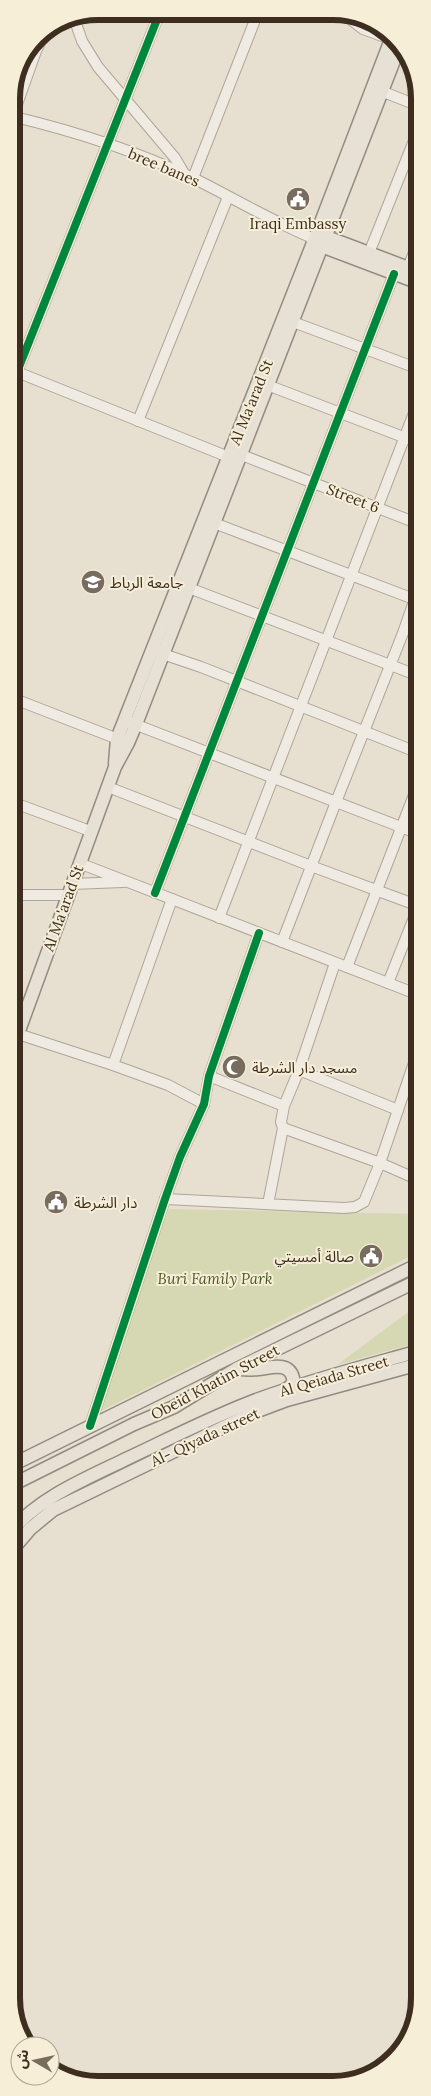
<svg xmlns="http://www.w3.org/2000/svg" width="431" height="2096" font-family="Lora,'Noto Sans Arabic',serif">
	<rect width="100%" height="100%" fill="#e7e0d1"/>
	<!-- green -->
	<g fill="#d6d7b3">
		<path d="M169 1209 419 1214V1252L97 1413 147 1262Z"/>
		<path d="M419 1304V1342L337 1365Z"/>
	</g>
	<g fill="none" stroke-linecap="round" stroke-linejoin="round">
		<!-- minor casing -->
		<g stroke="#ada599" stroke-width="12">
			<g id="minor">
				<path d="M339 14 350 19 363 29 398 42"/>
				<path d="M74 18 82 41 98 67 175 158 185 175"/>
				<path d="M350 19 365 20"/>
				<path d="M376 89 419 106"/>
				<path d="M11 116C74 131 137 151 195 179 233 198 270 220 310 237L313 243"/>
				<path d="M11 121 36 51 46 30"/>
				<path d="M193 178 257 15"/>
				<path d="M369 253 419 128"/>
				<path d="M408 268 419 239"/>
				<path d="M293 322 419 369"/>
				<path d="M12 370 236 460"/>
				<path d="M17 372 158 17"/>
				<path d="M262 383 419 443"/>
				<path d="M138 421 228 197"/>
				<path d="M234 452 419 524"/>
				<path d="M214 523 419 601"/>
				<path d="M189 588 419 676"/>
				<path d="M157 652 201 667 419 753"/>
				<path d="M12 698 123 741"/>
				<path d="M129 722 419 834"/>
				<path d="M108 787 311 866 419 906"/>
				<path d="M12 802 90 831"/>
				<path d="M79 863 419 995"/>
				<path d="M72 884 123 882"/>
				<path d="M155 893 394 274"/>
				<path d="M12 895H68"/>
				<path d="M219 918 419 400"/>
				<path d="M282 942 336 802 403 633 419 587"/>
				<path d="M347 967 419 782"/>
				<path d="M388 983 419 905"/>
				<path d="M12 1032 113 1065 168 1085 204 1104"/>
				<path d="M113 1065 172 899"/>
				<path d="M299 1070 398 1110"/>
				<path d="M209 1076 284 1106"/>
				<path d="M283 1128 380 1163 419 1180"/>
				<path d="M165 1199 344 1208 355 1207 364 1202 380 1163 419 1048"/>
				<path d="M268 1204 283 1128 281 1122 284 1106 299 1070 335 963"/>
				<path d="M90 1426 165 1199 180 1157 204 1104 209 1076 259 933"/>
			</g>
		</g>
		<!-- major casing -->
		<g stroke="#928b80" stroke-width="15">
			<g id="major">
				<path d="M319 234 419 272"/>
				<path d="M316 244 419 283"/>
				<path d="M115 763 117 739 313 243 392 37"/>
				<path d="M12 1050 115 767 128 743 136 724 400 45"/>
				<path d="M238 1369C245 1369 252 1370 258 1369 270 1368 289 1361 293 1378 294 1384 290 1387 285 1390"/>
				<path d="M12 1465 419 1264"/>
				<path d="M12 1485 134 1424 174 1407 236 1369 419 1280"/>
				<path d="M12 1530C41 1497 85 1479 124 1460 169 1439 213 1416 259 1399 311 1380 366 1366 419 1351"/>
				<path d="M12 1550 30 1529 53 1510 255 1412 287 1400 419 1364"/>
			</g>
		</g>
		<!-- minor -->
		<use href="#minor" stroke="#efebe3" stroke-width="10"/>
		<!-- major -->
		<use href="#major" stroke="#e6e1d4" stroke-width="12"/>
		<!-- cycleway casing -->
		<g stroke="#f7eed8" stroke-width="11">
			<g id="cycleway">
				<path d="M17 372 158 17"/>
				<path d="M155 893 394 274"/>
				<path d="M90 1426 165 1199 180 1157 204 1104 209 1076 259 933"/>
			</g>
		</g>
		<!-- cycleway -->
		<use href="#cycleway" stroke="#00873e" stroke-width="8"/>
	</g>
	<!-- icons -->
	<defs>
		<g id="civic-disc" transform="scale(1.25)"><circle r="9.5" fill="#786c5e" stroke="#f7eed8"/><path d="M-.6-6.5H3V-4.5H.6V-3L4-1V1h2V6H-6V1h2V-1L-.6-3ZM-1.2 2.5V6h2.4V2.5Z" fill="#fff"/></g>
		<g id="university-disc" transform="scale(1.25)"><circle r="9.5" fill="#786c5e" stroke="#f7eed8"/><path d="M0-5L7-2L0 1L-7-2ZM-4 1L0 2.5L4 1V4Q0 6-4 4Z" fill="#fff"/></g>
		<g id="mosque-disc" transform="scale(1.25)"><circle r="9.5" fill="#786c5e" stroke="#f7eed8"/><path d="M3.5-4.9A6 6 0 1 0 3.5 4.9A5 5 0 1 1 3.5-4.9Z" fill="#fff"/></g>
	</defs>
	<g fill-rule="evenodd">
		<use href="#civic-disc" x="298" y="199"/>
		<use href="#university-disc" x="93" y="582"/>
		<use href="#mosque-disc" x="234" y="1067"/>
		<use href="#civic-disc" x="56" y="1202"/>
		<use href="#civic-disc" x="371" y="1256"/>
	</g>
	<g text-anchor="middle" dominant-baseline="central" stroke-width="4" stroke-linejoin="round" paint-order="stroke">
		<!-- street labels -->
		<g font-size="15" fill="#3d2e20" stroke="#f7eed8">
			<text transform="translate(164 167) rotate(23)">bree banes</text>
			<text transform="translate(251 402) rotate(-68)">Al Ma'arad St</text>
			<text transform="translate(353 498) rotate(21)">Street 6</text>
			<text transform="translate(63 908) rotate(-70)">Al Ma'arad St</text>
			<text transform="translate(334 1376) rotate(-16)">Al Qeiada Street</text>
			<text transform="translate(215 1382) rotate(-28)">Obeid Khatim Street</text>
			<text transform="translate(205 1437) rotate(-25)">Al- Qiyada street</text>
		</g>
		<!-- poi labels -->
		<g font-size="15" fill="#3d2e20" stroke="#f7eed8" text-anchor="start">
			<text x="298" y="223" text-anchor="middle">Iraqi Embassy</text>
			<text x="110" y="582">جامعة الرباط</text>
			<text x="252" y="1067">مسجد دار الشرطة</text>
			<text x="74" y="1202">دار الشرطة</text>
			<text x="354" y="1256" text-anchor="end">صالة أمسيتي</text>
		</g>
		<!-- park labels -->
		<g font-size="15" font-style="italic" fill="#4d5a26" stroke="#f7eed8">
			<text x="215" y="1278">Buri Family Park</text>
		</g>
	</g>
	<!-- crop -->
	<path d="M0 0H431V2096H0ZM98 20H333A78 78 0 0 1 411 98V1998A78 78 0 0 1 333 2076H98A78 78 0 0 1 20 1998V98A78 78 0 0 1 98 20Z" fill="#f7eed8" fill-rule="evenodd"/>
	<path fill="none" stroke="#3d2e20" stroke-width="6" d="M98 20H333A78 78 0 0 1 411 98V1998A78 78 0 0 1 333 2076H98A78 78 0 0 1 20 1998V98A78 78 0 0 1 98 20Z"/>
	<!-- north arrow -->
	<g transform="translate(35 2061) rotate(279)"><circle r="24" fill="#f7eed8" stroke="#ada18e"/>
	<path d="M0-4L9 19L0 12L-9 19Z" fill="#786c5e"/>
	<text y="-8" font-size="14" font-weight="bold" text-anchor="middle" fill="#3d2e20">ش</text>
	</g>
</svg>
